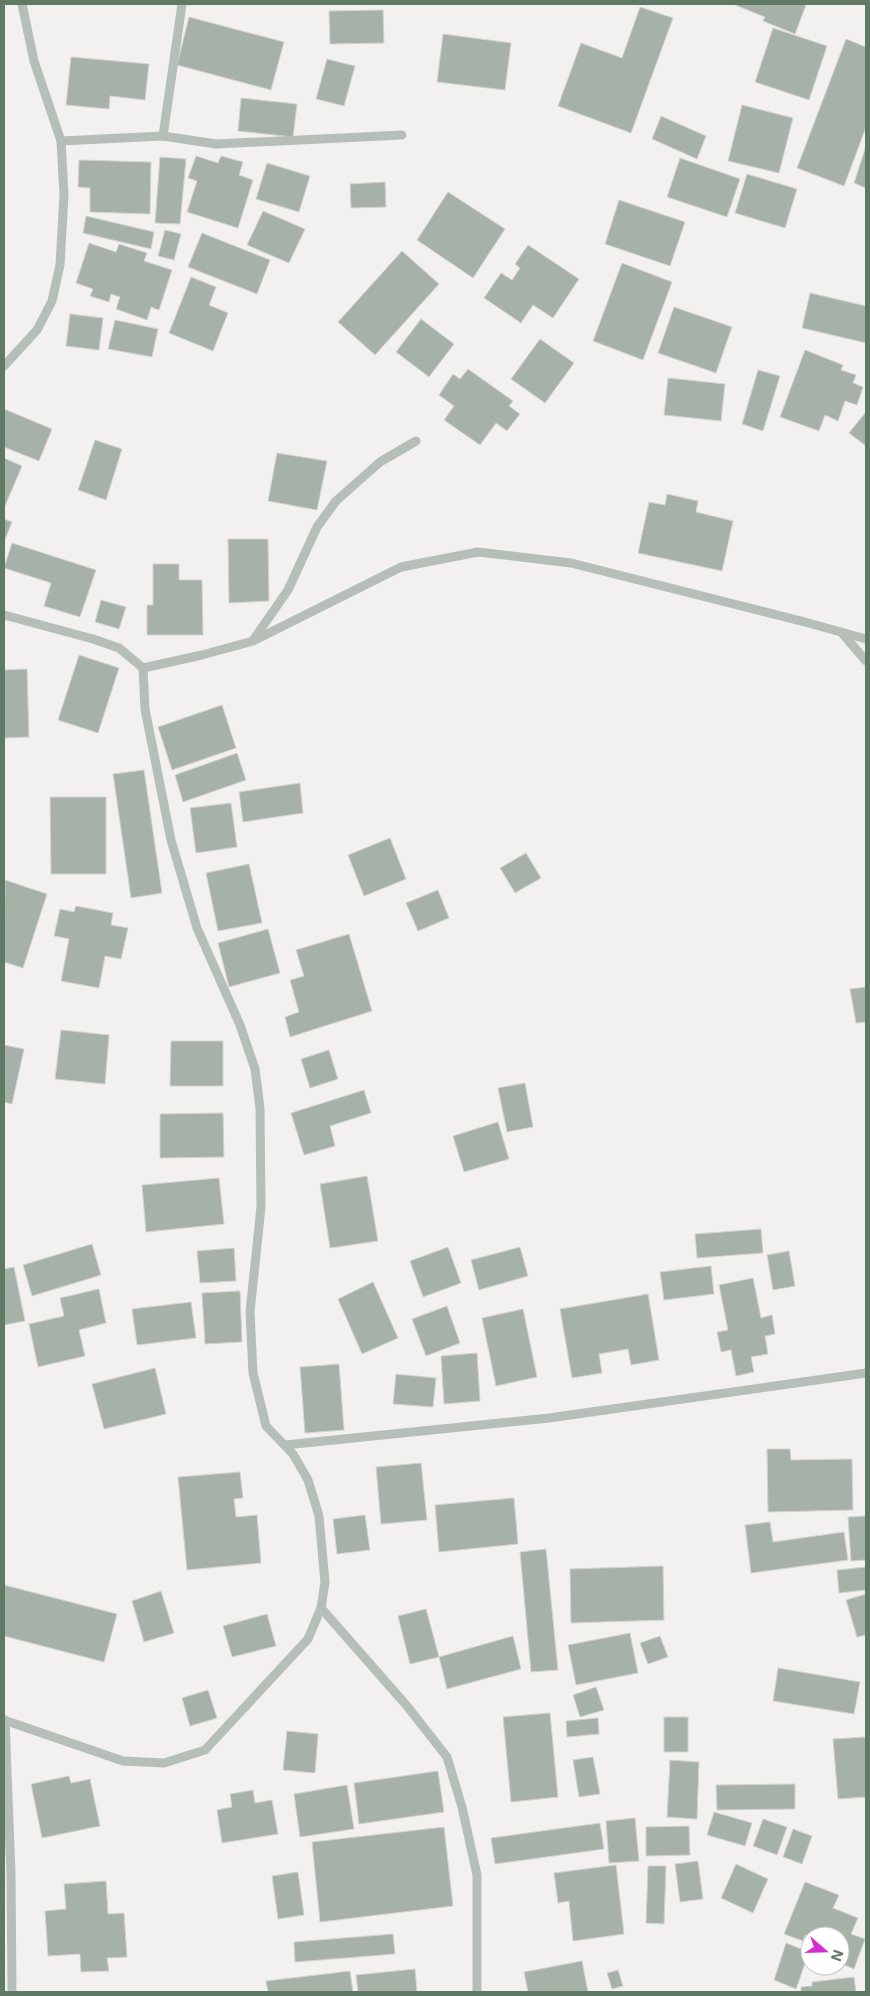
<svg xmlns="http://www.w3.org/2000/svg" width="870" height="1996" font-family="Inter,sans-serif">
	<rect width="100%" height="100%" fill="#f3f0f0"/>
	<!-- building -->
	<g fill="#a6b2a8" stroke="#d5d2d3">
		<path d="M735 4H802L806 5 795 34 763 21 765 17 735 5Z"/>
		<path d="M640 7 673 18 631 133 558 106 581 43 622 58Z"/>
		<path d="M383 10 384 43 330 44 329 11Z"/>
		<path d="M189 17 284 42 271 90 177 65Z"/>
		<path d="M773 28 827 46 809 100 755 82Z"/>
		<path d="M443 34 511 43 505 90 437 82Z"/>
		<path d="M846 39 866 47V127L844 186 797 168Z"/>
		<path d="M71 57 149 64 145 100 110 96 109 109 66 105Z"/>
		<path d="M327 59 355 66 344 106 316 99Z"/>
		<path d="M241 98 297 104 293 137 238 131Z"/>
		<path d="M742 105 793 118 779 173 728 161Z"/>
		<path d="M661 116 706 136 697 159 652 139Z"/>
		<path d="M866 146V188L854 183Z"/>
		<path d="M196 156 218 163 221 156 243 162 239 175 253 180 238 228 187 212 197 181 188 178Z"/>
		<path d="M160 157 186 159 180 224 155 223Z"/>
		<path d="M680 158 740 179 727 217 667 197Z"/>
		<path d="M79 160 151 162 150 214 90 212V188L78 187Z"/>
		<path d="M267 163 310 176 299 212 256 199Z"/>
		<path d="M747 174 797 189 785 228 735 213Z"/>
		<path d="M385 182 386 207 351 208 350 184Z"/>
		<path d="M448 192 505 229 473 278 417 240Z"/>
		<path d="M619 200 685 222 670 266 605 244Z"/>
		<path d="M263 211 305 229 289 263 247 245Z"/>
		<path d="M86 216 154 232 151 249 83 233Z"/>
		<path d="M165 230 181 234 174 260 158 256Z"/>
		<path d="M202 233 270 260 257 294 188 267Z"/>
		<path d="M89 243 116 252 119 244 147 253 144 261 172 270 159 310 151 307 147 320 116 309 120 297 111 294 109 302 90 296 93 289 76 283Z"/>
		<path d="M528 245 579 279 553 318 533 305 521 323 484 298 501 273 512 280 520 268 515 264Z"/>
		<path d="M402 251 439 284 375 355 338 322Z"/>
		<path d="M622 263 672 282 643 360 593 341Z"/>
		<path d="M191 277 216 287 209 305 228 313 213 351 169 333Z"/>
		<path d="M810 293 866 306V343L802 328Z"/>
		<path d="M674 307 732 327 716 373 658 353Z"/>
		<path d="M70 314 103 318 99 350 66 346Z"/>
		<path d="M421 319 454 344 429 377 396 352Z"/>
		<path d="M115 320 158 329 152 357 108 349Z"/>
		<path d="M540 339 574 363 545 403 511 379Z"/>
		<path d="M805 350 843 365 841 370 856 375 853 383 863 387 857 405 845 401 838 421 825 415 819 431 780 417Z"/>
		<path d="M468 369 513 401 509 406 520 414 507 431 496 423 480 445 444 420 454 406 439 395 453 374 460 379Z"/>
		<path d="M758 370 780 376 763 431 742 424Z"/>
		<path d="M668 378 725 384 721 421 664 415Z"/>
		<path d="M4 409 52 429 39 461 4 447Z"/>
		<path d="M865 413 866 414V446L849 433Z"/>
		<path d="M95 440 122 449 106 500 78 490Z"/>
		<path d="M277 453 327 461 317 510 268 501Z"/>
		<path d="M4 458 22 466 5 506H4Z"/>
		<path d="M667 494 698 501 696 512 733 521 722 571 638 553 649 502 665 505Z"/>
		<path d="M4 519 12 522 4 542Z"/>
		<path d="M228 539H268L269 601 229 603Z"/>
		<path d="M12 543 96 570 80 617 44 606 51 583 4 568Z"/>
		<path d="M153 564H179V580H202L203 635H147V605H153Z"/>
		<path d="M101 600 126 607 119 629 95 622Z"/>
		<path d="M79 655 119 668 98 733 58 720Z"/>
		<path d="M27 669 29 737 4 738V670Z"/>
		<path d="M222 705 236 748 172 770 158 727Z"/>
		<path d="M237 753 246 780 183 802 175 775Z"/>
		<path d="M144 770 162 893 131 898 113 774Z"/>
		<path d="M300 783 303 813 243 822 239 792Z"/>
		<path d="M50 797H106V874H51Z"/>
		<path d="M231 803 237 847 196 853 190 808Z"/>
		<path d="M390 838 406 879 364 896 348 855Z"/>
		<path d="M526 853 541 878 515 893 500 868Z"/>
		<path d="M249 864 262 923 218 931 206 873Z"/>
		<path d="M5 880 47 894 23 968 4 962Z"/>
		<path d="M438 890 449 918 418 931 406 903Z"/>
		<path d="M76 906 113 913 111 925 128 928 121 959 105 956 99 988 61 981 69 939 54 936 60 909 74 912Z"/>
		<path d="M268 929 280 973 229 987 218 943Z"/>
		<path d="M349 934 372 1011 290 1037 285 1017 299 1012 290 980 304 976 296 950Z"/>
		<path d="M866 987V1022L856 1023 850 989Z"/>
		<path d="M61 1030 109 1035 105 1084 55 1079Z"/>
		<path d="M171 1041H223V1086H170Z"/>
		<path d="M4 1045 24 1049 12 1104 4 1102Z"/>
		<path d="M329 1050 338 1079 310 1088 301 1059Z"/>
		<path d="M525 1083 533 1127 507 1132 498 1088Z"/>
		<path d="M364 1090 371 1113 330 1126 335 1146 304 1155 291 1113Z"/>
		<path d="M223 1113 224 1157 160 1158V1114Z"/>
		<path d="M498 1122 509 1159 464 1172 453 1136Z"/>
		<path d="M367 1176 378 1241 330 1248 320 1184Z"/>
		<path d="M219 1178 224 1224 146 1232 142 1185Z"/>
		<path d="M761 1229 763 1253 697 1258 695 1234Z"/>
		<path d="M92 1244 101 1275 32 1296 23 1265Z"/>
		<path d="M448 1247 461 1283 423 1297 410 1261Z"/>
		<path d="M520 1247 528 1276 479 1290 471 1260Z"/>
		<path d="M234 1248 236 1281 200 1283 197 1251Z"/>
		<path d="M789 1251 795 1286 773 1290 767 1255Z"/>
		<path d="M711 1266 714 1294 664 1300 660 1272Z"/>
		<path d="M14 1267 25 1321 4 1325V1269Z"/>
		<path d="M753 1278 761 1318 772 1315 775 1334 765 1336 768 1354 751 1357 754 1372 736 1376 731 1350 721 1352 717 1332 728 1330 719 1285Z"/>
		<path d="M373 1282 398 1338 362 1354 338 1299Z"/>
		<path d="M99 1289 106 1323 79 1330 85 1356 38 1367 29 1324 64 1316 60 1298Z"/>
		<path d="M240 1291 242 1342 205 1344 202 1293Z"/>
		<path d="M648 1294 659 1360 631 1365 628 1349 599 1354 602 1373 572 1378 560 1309Z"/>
		<path d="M191 1302 196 1338 137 1345 132 1309Z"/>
		<path d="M447 1306 460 1343 426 1356 412 1319Z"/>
		<path d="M523 1309 537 1377 496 1386 482 1318Z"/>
		<path d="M477 1353 480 1401 444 1404 441 1356Z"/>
		<path d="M339 1364 344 1430 305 1433 300 1367Z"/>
		<path d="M155 1368 166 1414 104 1429 92 1384Z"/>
		<path d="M396 1374 436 1378 433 1407 393 1404Z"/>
		<path d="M767 1449H790L791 1460 852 1459 853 1510 768 1512Z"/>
		<path d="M421 1463 427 1520 381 1524 376 1467Z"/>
		<path d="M240 1472 243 1498 234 1499 236 1517 257 1515 261 1563 187 1570 178 1477Z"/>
		<path d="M514 1498 518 1544 439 1552 435 1505Z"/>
		<path d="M365 1515 370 1550 337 1554 333 1519Z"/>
		<path d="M866 1516V1560L851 1561 848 1517Z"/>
		<path d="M770 1522 773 1542 844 1532 848 1560 751 1573 745 1525Z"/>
		<path d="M546 1549 558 1670 531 1672 520 1552Z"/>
		<path d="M663 1566 664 1620 571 1623 570 1569Z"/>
		<path d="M866 1567V1590L839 1593 837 1570Z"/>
		<path d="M4 1585 117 1614 104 1662 4 1636Z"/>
		<path d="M161 1591 174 1633 144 1642 132 1601Z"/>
		<path d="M866 1594V1635L857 1637 846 1600Z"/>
		<path d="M426 1609 439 1657 410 1664 398 1616Z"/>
		<path d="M267 1614 276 1646 232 1657 223 1626Z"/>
		<path d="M630 1633 638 1673 576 1685 568 1645Z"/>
		<path d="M513 1636 521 1669 447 1689 439 1657Z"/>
		<path d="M660 1636 668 1657 648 1664 640 1643Z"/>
		<path d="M778 1668 860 1682 854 1714 773 1701Z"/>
		<path d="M596 1687 604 1710 580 1717 573 1695Z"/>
		<path d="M208 1690 217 1718 190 1726 182 1698Z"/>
		<path d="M550 1713 558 1797 511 1802 503 1717Z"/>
		<rect x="664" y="1717" width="24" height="35"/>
		<path d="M598 1718 599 1734 567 1737 566 1721Z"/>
		<path d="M287 1731 318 1734 315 1773 283 1770Z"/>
		<path d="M866 1737V1797L838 1799 833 1739Z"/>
		<path d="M593 1757 600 1794 579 1797 573 1760Z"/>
		<path d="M670 1760 699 1762 697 1819 667 1817Z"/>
		<path d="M438 1771 444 1812 359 1824 354 1783Z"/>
		<path d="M69 1776 71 1783 90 1779 100 1826 42 1838 31 1784Z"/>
		<path d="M795 1784V1809L717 1810 716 1785Z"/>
		<path d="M347 1785 354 1829 300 1837 294 1794Z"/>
		<path d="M253 1790 255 1803 272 1800 278 1834 222 1843 217 1810 232 1807 230 1794Z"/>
		<path d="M714 1812 752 1823 745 1846 707 1835Z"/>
		<path d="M635 1818 639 1861 609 1863 606 1821Z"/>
		<path d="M763 1819 787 1827 777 1855 753 1846Z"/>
		<path d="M600 1823 604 1849 495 1864 491 1838Z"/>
		<path d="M689 1826 690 1855 646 1856V1827Z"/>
		<path d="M444 1827 453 1906 320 1922 312 1842Z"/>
		<path d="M793 1829 812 1836 802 1864 783 1857Z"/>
		<path d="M698 1861 703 1899 680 1902 675 1864Z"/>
		<path d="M736 1864 768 1879 753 1913 721 1898Z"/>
		<path d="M616 1865 624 1934 573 1941 569 1901 558 1903 554 1873Z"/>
		<path d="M648 1866H666L664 1924 646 1923Z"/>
		<path d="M298 1872 304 1915 278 1919 272 1876Z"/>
		<path d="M106 1881 108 1914 124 1913 127 1957 107 1958 109 1971 81 1972 80 1954 48 1956 45 1911 66 1909 64 1884Z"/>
		<path d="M805 1882 839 1895 833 1908 858 1918 851 1934 865 1939 854 1969 840 1963V1936H810V1938L805 1935 803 1941 784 1934Z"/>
		<path d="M393 1934 395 1954 295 1962 294 1942Z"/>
		<path d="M786 1943 809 1952 796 1989 774 1980Z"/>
		<path d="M582 1961 588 1992H528L524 1972Z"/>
		<path d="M415 1969 417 1992H358L356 1975Z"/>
		<path d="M618 1970 623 1986 612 1989 607 1973Z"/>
		<path d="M350 1971 353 1992H268L266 1981Z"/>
		<path d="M854 1977 856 1992H801V1987L812 1986V1982Z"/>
	</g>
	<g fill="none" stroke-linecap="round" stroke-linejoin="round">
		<!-- minor -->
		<g stroke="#b5beb7" stroke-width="9">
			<path d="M163 136 182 4"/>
			<path d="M61 141 163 136 216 144 402 135"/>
			<path d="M4 366 37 330 52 301 60 265 64 195 61 141 34 61 22 4"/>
			<path d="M4 615 93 639 119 648 143 668 145 709 171 840 197 928 240 1025 255 1069 260 1108 261 1207 250 1312 253 1373 266 1426 293 1454 308 1480 319 1516 325 1582 321 1608 308 1639 205 1750 164 1763 123 1761 4 1720"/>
			<path d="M842 633 866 661"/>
			<path d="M254 639 288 590 317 527 336 501 380 462 416 441"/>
			<path d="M143 668 202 655 253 641 401 567 478 552 571 563 805 622 866 639"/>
			<path d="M285 1445 549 1418 866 1373"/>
			<path d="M321 1608 407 1706 447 1757 462 1807 477 1875V1992"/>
			<path d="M5 1720 11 1874 12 1992"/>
		</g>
	</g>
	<!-- border -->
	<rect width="870" height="1996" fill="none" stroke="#607a66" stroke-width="10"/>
	<!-- north arrow -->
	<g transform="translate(825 1951) rotate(110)"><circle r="24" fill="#ffffff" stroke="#bfcac2"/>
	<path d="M0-4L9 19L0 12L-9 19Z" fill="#d72cd4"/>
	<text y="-8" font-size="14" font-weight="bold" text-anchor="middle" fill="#607a66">N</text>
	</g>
</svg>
